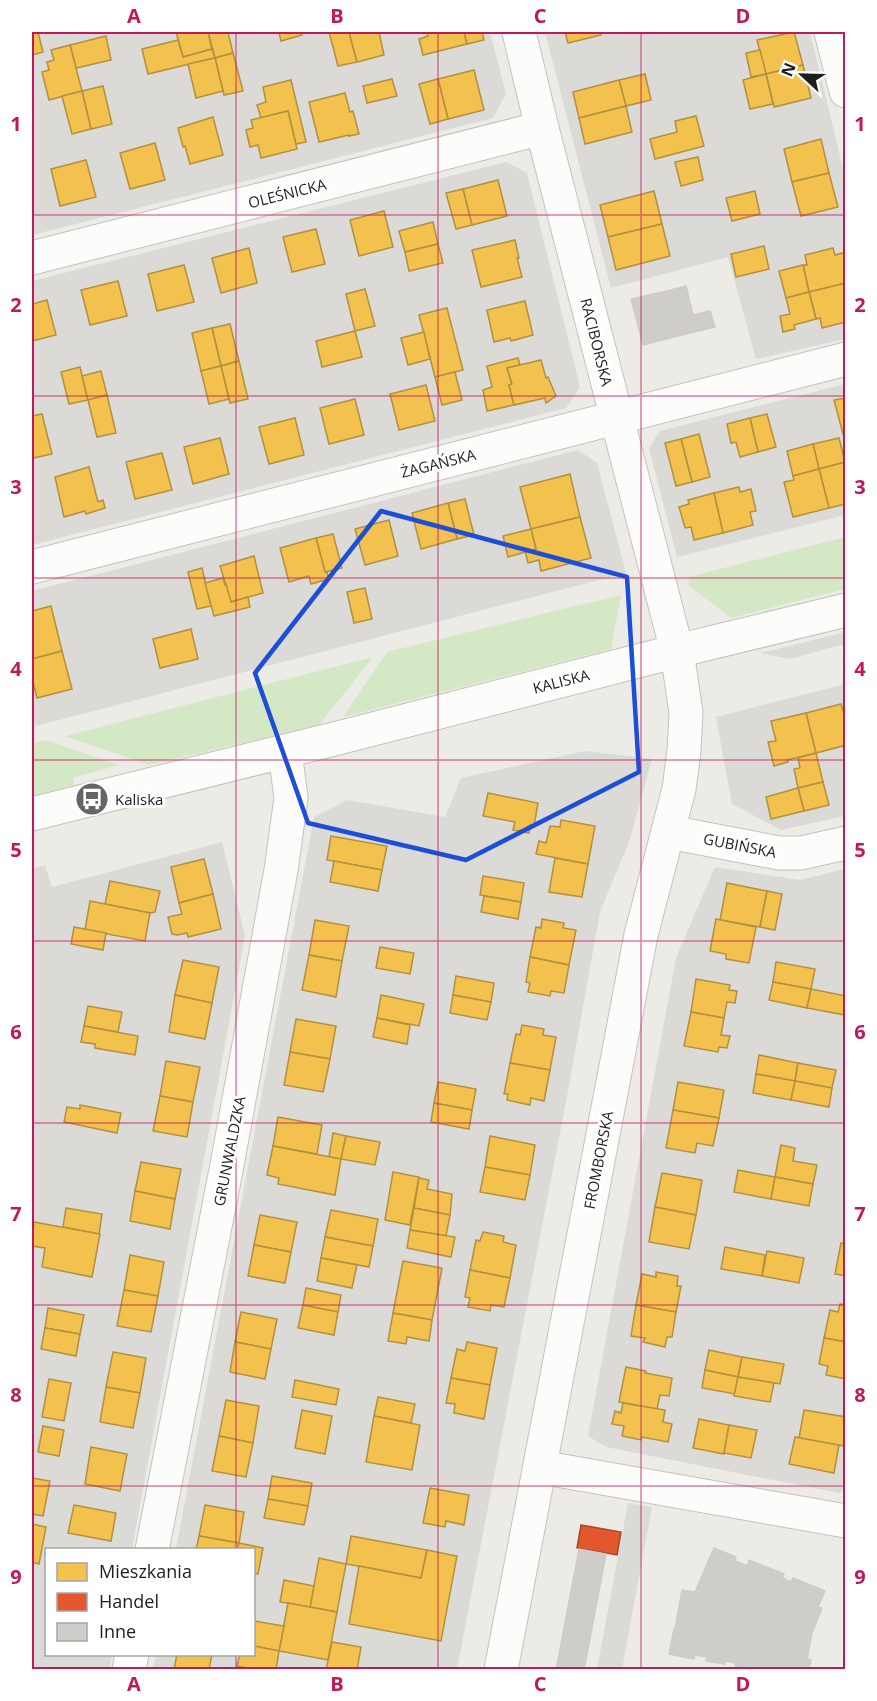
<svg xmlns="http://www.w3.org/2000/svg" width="877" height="1701" font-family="'Open Sans',sans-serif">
	<rect width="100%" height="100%" fill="#ecebe6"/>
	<!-- residential -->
	<g fill="#dbdad7">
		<path d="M32 32H490L506 94 493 118 32 235Z"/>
		<path d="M545 32H810L845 177V339L756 359 728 257 611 288Z"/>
		<path d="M506 162 527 173 580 387 566 408 32 545V281Z"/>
		<path d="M845 384V515L677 557 649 448 660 431Z"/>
		<path d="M578 450 597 463 626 573 32 727V591Z"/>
		<path d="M845 684V816L781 830 732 804 716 717Z"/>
		<path d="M585 751 652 759 630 839 600 912 568 1091 457 1669 153 1670 156 1655 254 1654V1550L176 1549 314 817 347 800 445 817 461 778Z"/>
		<path d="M222 842 245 936 132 1549 46 1550V1654L112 1655 109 1669H32V869L45 865 52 887Z"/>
		<path d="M715 867 800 880 845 869V1488L839 1493 606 1447 588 1436 676 958Z"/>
	</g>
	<!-- grass -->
	<g fill="#d4e8c6">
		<path d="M845 537V589L731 618 689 586 688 577Z"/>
		<path d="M621 595 611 649 343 717 387 652Z"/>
		<path d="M373 657 319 725 149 765 65 736Z"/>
		<path d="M46 740 119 765 73 778 74 785 32 796V744Z"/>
	</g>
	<!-- parking -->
	<g fill="#dadad7">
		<path d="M845 632V644L790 659 761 653Z"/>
		<path d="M628 1503 652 1507 622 1669H597Z"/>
	</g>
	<!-- homes -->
	<g fill="#f2c14e" stroke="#b2903f" stroke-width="1.5">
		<path d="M32 32H38L43 52 32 55Z"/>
		<path d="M176 32H208L212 49 183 57Z"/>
		<path d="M208 32H228L233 53 215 58Z"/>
		<path d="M279 32H301L302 35 281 41Z"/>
		<path d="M329 32H349L357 62 338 66Z"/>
		<path d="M349 32H379L384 55 357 62Z"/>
		<path d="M426 32H464L467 44 423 55 419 39 428 36Z"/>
		<path d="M464 32H482L484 40 467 44Z"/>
		<path d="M565 32H601V35L568 43Z"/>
		<path d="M794 32 803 65 766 74 757 40Z"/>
		<path d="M106 36 111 60 76 68 70 45Z"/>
		<path d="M178 40 183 57 212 49 215 58 148 74 142 49Z"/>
		<path d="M70 45 82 91 49 100 42 72 49 70 47 62 54 60 51 50Z"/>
		<path d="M760 50 766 74 751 77 746 53Z"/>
		<path d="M233 53 243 91 224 95 215 58Z"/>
		<path d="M215 58 223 91 196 98 188 64Z"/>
		<path d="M803 65 811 98 774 107 766 74Z"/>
		<path d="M474 70 484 110 448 119 438 79Z"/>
		<path d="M645 74 651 100 626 106 619 80Z"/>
		<path d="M766 74 773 104 750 109 743 80Z"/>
		<path d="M392 79 397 96 367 103 363 86Z"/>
		<path d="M438 79 448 119 430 124 419 84Z"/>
		<path d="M291 80 306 142 296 144 288 111 261 118 257 105 266 102 263 87Z"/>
		<path d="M619 80 626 106 579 118 573 92Z"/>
		<path d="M103 86 112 124 91 129 82 91Z"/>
		<path d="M82 91 91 129 72 134 62 96Z"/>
		<path d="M345 93 350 112 353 111 359 134 349 136V135L319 142 309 102Z"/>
		<path d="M626 106 632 132 585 144 579 118Z"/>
		<path d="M288 111 297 149 261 158 258 145 250 147 246 130 253 128 251 120Z"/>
		<path d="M696 116 704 146 655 159 650 139 677 132 675 121Z"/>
		<path d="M213 117 223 155 190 164 185 146 183 147 178 128Z"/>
		<path d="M821 139 829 173 792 182 784 149Z"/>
		<path d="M155 143 165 180 130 189 120 153Z"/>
		<path d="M698 157 703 180 681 186 675 162Z"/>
		<path d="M86 160 96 197 60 206 51 169Z"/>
		<path d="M829 173 838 207 801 216 792 182Z"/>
		<path d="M498 180 507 216 472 225 463 189Z"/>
		<path d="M463 189 472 225 456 229 446 193Z"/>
		<path d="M654 191 662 224 608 237 600 205Z"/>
		<path d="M755 191 760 214 732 221 726 198Z"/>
		<path d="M384 211 393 247 359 256 350 220Z"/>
		<path d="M433 222 438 244 405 252 399 231Z"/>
		<path d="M662 224 670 256 616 270 608 237Z"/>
		<path d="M316 229 325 264 292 272 283 237Z"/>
		<path d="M515 240 519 258H517L522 277 481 287 472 250Z"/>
		<path d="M438 244 443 263 409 271 405 252Z"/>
		<path d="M764 246 769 269 736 277 731 254Z"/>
		<path d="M249 248 257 283 221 293 212 258Z"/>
		<path d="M833 248 835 255 846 252V283L809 292 803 265H807L805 255Z"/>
		<path d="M184 265 194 302 157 311 148 274Z"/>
		<path d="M803 265 809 292 786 298 779 271Z"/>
		<path d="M118 281 127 316 90 325 81 290Z"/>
		<path d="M846 283V322L822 328 820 318 816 319 809 292Z"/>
		<path d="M365 289 375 326 355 331 346 294Z"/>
		<path d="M809 292 816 319 794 325 795 329 783 332 780 316 790 314 786 298Z"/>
		<path d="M47 300 56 335 32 341V304Z"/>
		<path d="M525 301 533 335 511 341 510 338 494 342 487 310Z"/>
		<path d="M447 308 463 370 435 377 419 315Z"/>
		<path d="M230 324 239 361 221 366 212 328Z"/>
		<path d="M212 328 221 366 201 371 192 333Z"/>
		<path d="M355 331 362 357 322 367 316 341Z"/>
		<path d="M424 332 430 359 408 365 401 338Z"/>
		<path d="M518 358 520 365 507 368 512 384 509 385 514 405 487 411 483 390 492 387 487 366Z"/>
		<path d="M541 360 546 378 548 377 556 396 546 403 545 398 514 405 509 385 512 384 507 368Z"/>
		<path d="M239 361 248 399 230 403 221 366Z"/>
		<path d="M221 366 229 399 209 404 201 371Z"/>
		<path d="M80 367 88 400 69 404 61 372Z"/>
		<path d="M101 371 107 395 88 400 82 376Z"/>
		<path d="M455 372 462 400 442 405 435 377Z"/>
		<path d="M426 385 435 421 399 430 390 394Z"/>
		<path d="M107 395 116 433 97 437 88 400Z"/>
		<path d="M846 398V433L843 434 834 400Z"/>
		<path d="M355 399 364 435 329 444 320 408Z"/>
		<path d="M42 414 52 454 33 458 32 451V416Z"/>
		<path d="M767 414 776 447 758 452 750 418Z"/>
		<path d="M295 418 304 455 269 464 259 427Z"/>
		<path d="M750 418 758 452 740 457 736 442 731 443 727 424Z"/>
		<path d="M699 434 710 477 692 482 681 439Z"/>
		<path d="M220 438 229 474 193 484 184 447Z"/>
		<path d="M839 438 845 462 819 469 813 444Z"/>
		<path d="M681 439 692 482 676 486 665 443Z"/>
		<path d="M813 444 819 469 793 476 787 451Z"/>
		<path d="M162 453 172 490 135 499 126 462Z"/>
		<path d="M845 462 846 504 829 508 819 469Z"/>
		<path d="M89 467 98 502 103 500 105 508 86 514 85 511 64 517 55 477Z"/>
		<path d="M819 469 829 508 793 517 784 482 794 480 793 476Z"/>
		<path d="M570 474 580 517 531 529 520 487Z"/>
		<path d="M739 487 740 492 751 489 756 511 750 512 753 525 723 533 714 493Z"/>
		<path d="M714 493 723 533 694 540 691 527 685 528 679 507 689 504 688 500Z"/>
		<path d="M465 499 474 535 457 539 448 503Z"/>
		<path d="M448 503 457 539 421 549 412 513Z"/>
		<path d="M580 517 591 558 541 571 539 560 528 563 525 551 536 549 531 529Z"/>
		<path d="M389 520 398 556 365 565 355 529Z"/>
		<path d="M531 529 536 549 508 557 503 536Z"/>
		<path d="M333 534 342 568 325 572 316 538Z"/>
		<path d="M316 538 325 572H327L329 579 311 584 309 576 289 582 280 548Z"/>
		<path d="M254 556 263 593 231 602 220 566Z"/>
		<path d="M202 568 211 606 197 609 188 572Z"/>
		<path d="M223 578 225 585 226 584 231 602 248 597 250 607 214 616 205 583Z"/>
		<path d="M365 588 372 619 354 623 347 592Z"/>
		<path d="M51 606 62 651 32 659V611Z"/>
		<path d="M191 629 198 659 160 668 153 639Z"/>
		<path d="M62 651 72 689 37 698 32 678V659Z"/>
		<path d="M841 704 846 719V748H844L843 746 816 753 806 713Z"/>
		<path d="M806 713 816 753 787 760 788 762 774 766 768 742 776 741 771 721Z"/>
		<path d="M816 753 823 782 798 788 794 769 800 768 798 758Z"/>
		<path d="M823 782 829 805 804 811 798 788Z"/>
		<path d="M798 788 804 811 771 819 766 797Z"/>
		<path d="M488 793 538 803 534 826 530 825 529 833 513 830 515 822 483 816Z"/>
		<path d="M561 820 595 826 588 864 536 854 539 841 546 843 550 826 560 827Z"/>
		<path d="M331 836 387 846 382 870 327 860Z"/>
		<path d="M555 858 588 864 582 897 549 892Z"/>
		<path d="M204 859 213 894 179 903 171 867Z"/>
		<path d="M334 861 382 870 378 891 330 882Z"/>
		<path d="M483 876 524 883 521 902 480 895Z"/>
		<path d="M110 881 160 891 155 912 150 913 105 904Z"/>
		<path d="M727 883 767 891 760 927 720 920Z"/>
		<path d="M767 891 782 894 775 930 760 927Z"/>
		<path d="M213 894 221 929 188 937 187 933 178 935 172 934 168 917 182 914 179 903Z"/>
		<path d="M484 896 521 902 518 919 481 912Z"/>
		<path d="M90 901 150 913 145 941 85 930Z"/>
		<path d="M542 919 564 923 563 928 576 930 569 965 530 957 536 927 541 928Z"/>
		<path d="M716 919 756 927 749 963 726 959V954L710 951Z"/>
		<path d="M315 920 349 926 342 961 309 955Z"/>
		<path d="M74 927 106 933 103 950 71 944Z"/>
		<path d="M380 947 414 953 410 974 376 968Z"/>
		<path d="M309 955 342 961 336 997 302 990Z"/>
		<path d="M530 957 569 965 564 993 551 991 550 996 528 992 530 983 526 982Z"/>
		<path d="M183 960 219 967 212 1003 175 995Z"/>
		<path d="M776 962 815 969 811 989 773 982Z"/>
		<path d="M456 976 494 983 491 1002 453 995Z"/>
		<path d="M696 979 730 985 729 990 737 991 735 1003 727 1002 724 1018 691 1012Z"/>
		<path d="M773 982 811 989 807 1008 769 1000Z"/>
		<path d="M811 989 846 996 845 1015 807 1008Z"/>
		<path d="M175 995 212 1003 205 1039 169 1032Z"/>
		<path d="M381 995 424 1004 419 1026 377 1018Z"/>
		<path d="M453 995 491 1002 487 1020 450 1013Z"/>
		<path d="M88 1006 122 1012 118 1032 84 1026Z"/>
		<path d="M691 1012 724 1018 721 1035 730 1036 727 1048 719 1047 718 1052 684 1046Z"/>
		<path d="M377 1018 410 1025 407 1044 373 1037Z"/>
		<path d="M296 1019 336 1026 330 1059 290 1052Z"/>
		<path d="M522 1025 544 1029 543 1035 556 1037 550 1070 510 1063 516 1034 520 1035Z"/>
		<path d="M84 1026 138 1036 135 1055 95 1048V1044L81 1042Z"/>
		<path d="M290 1052 330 1059 323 1092 284 1085Z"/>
		<path d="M759 1055 798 1063 795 1081 756 1074Z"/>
		<path d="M166 1061 200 1067 193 1102 160 1096Z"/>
		<path d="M510 1063 550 1070 544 1101 531 1098 530 1105 507 1100 508 1094H504Z"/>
		<path d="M798 1063 836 1070 832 1088 795 1081Z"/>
		<path d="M756 1074 795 1081 791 1100 753 1093Z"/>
		<path d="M795 1081 832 1088 829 1107 791 1100Z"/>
		<path d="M438 1082 476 1089 472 1110 434 1103Z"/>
		<path d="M678 1082 724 1090 719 1118 673 1110Z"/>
		<path d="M160 1096 193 1102 187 1137 153 1131Z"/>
		<path d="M434 1103 472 1110 469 1129 431 1122Z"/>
		<path d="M80 1105 121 1113 117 1133 64 1122 67 1107 80 1109Z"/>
		<path d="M673 1110 719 1118 713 1146 697 1143 695 1153 666 1148Z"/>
		<path d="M278 1117 322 1125 317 1154 273 1146Z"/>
		<path d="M333 1133 346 1136 341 1159 329 1157Z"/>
		<path d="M346 1136 380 1142 375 1165 341 1159Z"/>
		<path d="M490 1136 535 1145 530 1175 485 1167Z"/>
		<path d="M781 1145 795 1148 793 1161 817 1165 813 1184 775 1177Z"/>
		<path d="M273 1146 341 1159 335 1195 278 1184 279 1178 267 1175Z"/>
		<path d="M141 1162 181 1169 175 1199 135 1191Z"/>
		<path d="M485 1167 530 1175 525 1200 480 1192Z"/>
		<path d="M738 1170 775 1177 771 1199 734 1192Z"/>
		<path d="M393 1172 419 1177 410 1225 385 1220Z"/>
		<path d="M662 1173 702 1180 696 1215 655 1207Z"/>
		<path d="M775 1177 813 1184 809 1206 771 1199Z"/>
		<path d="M419 1178 429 1180 427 1189 452 1194 450 1215 414 1208Z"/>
		<path d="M135 1191 175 1199 170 1229 130 1221Z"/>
		<path d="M655 1207 696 1215 689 1249 649 1242Z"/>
		<path d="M66 1208 102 1214 99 1234 63 1227Z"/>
		<path d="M414 1208 450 1215 446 1236 410 1230Z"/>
		<path d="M331 1210 378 1219 373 1246 325 1237Z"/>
		<path d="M260 1215 297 1222 291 1252 254 1245Z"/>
		<path d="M34 1222 100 1234 92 1277 42 1267 45 1248 32 1246Z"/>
		<path d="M410 1230 455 1237 451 1257 407 1248Z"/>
		<path d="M483 1232 504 1236 503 1242 516 1245 510 1278 470 1270 476 1240 480 1241Z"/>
		<path d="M325 1237 373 1246 369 1267 321 1258Z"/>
		<path d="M841 1243 846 1244V1276L835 1274Z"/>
		<path d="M254 1245 291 1252 285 1283 248 1276Z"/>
		<path d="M725 1247 765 1255 762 1276 721 1269Z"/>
		<path d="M767 1251 804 1258 799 1283 762 1276Z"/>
		<path d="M130 1255 164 1262 158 1296 124 1290Z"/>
		<path d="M321 1258 357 1265 352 1288 317 1281Z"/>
		<path d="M403 1261 442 1268 432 1320 393 1313Z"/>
		<path d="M470 1270 510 1278 504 1307 491 1305 490 1311 468 1307 470 1298 465 1297Z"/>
		<path d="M656 1272 678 1276 677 1286H681L676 1312 636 1305 642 1274 656 1277Z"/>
		<path d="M306 1288 341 1295 338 1312 303 1305Z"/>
		<path d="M124 1290 158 1296 151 1332 117 1326Z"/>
		<path d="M840 1304 846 1305V1342L824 1338 830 1310 838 1312Z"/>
		<path d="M303 1305 338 1312 334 1335 298 1328Z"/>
		<path d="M636 1305 676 1312 672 1337H667L665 1347 643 1342 645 1338 631 1336Z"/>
		<path d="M48 1308 84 1315 80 1334 45 1328Z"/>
		<path d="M241 1312 277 1319 271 1349 235 1342Z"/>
		<path d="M393 1313 432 1320 429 1341 407 1337 406 1344 388 1341Z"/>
		<path d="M45 1328 80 1334 76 1356 41 1349Z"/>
		<path d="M824 1338 846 1342V1379L826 1375 828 1366 819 1364Z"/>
		<path d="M235 1342 271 1349 265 1379 230 1372Z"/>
		<path d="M467 1342 497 1348 490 1385 451 1378 457 1349 465 1351Z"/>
		<path d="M709 1350 742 1357 738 1377 705 1370Z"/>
		<path d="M113 1352 146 1358 140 1393 106 1387Z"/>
		<path d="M742 1357 784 1364 780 1384 738 1377Z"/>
		<path d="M626 1367 646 1371 645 1373 672 1378 669 1396 660 1395 657 1409 619 1402Z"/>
		<path d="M705 1370 738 1377 735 1394 702 1388Z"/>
		<path d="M738 1377 774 1383 770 1402 734 1396Z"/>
		<path d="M451 1378 490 1385 484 1419 454 1413 455 1404 446 1403Z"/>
		<path d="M49 1379 71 1383 64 1421 42 1417Z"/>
		<path d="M295 1380 339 1389 336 1405 292 1397Z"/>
		<path d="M106 1387 140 1393 133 1428 100 1422Z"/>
		<path d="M378 1397 415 1404 411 1423 374 1416Z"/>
		<path d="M226 1400 259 1406 253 1443 219 1436Z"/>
		<path d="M623 1403 665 1410 663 1422 672 1424 668 1442 642 1437 641 1440 622 1436 624 1426 612 1424 615 1411 621 1413Z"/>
		<path d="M302 1410 332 1416 325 1454 295 1448Z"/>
		<path d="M804 1410 846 1417V1435L843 1446 799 1438Z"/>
		<path d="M374 1416 420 1425 412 1470 366 1462Z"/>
		<path d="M699 1419 729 1425 724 1454 693 1448Z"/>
		<path d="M729 1425 757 1430 751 1458 724 1453Z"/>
		<path d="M43 1426 64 1430 59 1456 38 1452Z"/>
		<path d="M219 1436 253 1443 246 1477 212 1471Z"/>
		<path d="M795 1437 839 1445 834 1473 789 1464Z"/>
		<path d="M91 1447 127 1454 120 1491 85 1484Z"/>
		<path d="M272 1476 312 1483 308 1506 268 1499Z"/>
		<path d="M32 1478 50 1481 43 1516 32 1514Z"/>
		<path d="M430 1488 469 1495 464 1525 446 1521 445 1527 423 1523Z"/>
		<path d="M268 1499 308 1506 304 1525 264 1518Z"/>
		<path d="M74 1505 116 1513 111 1541 68 1533Z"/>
		<path d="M205 1505 244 1512 239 1543 199 1536Z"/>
		<path d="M32 1524 46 1527 39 1564 32 1562Z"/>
		<path d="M199 1536 239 1543 237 1550H196Z"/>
		<path d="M351 1536 427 1550 421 1578 346 1564Z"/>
		<path d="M239 1543 263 1548 258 1574 254 1573V1550H237Z"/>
		<path d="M427 1550 457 1556 441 1641 349 1624 359 1566 421 1578Z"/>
		<path d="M319 1558 346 1564 337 1612 310 1607Z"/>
		<path d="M284 1580 314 1586 310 1607 280 1602Z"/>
		<path d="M288 1603 337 1612 328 1660 279 1651Z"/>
		<path d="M254 1621 284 1626 279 1651 254 1646Z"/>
		<path d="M332 1642 361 1647 357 1670H326Z"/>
		<path d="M254 1646 279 1651 276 1670H256L237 1666 240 1654H254Z"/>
		<path d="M177 1654H212L209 1670 174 1669Z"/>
	</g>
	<!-- shops -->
	<path fill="#e4572e" stroke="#a84629" stroke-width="1.5" d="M581 1525 621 1532 617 1555 577 1548Z"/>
	<!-- building -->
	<g fill="#cecdc9" stroke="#cfccc7" stroke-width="1.5">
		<path d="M686 286 693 315 710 311 715 327 678 336 667 291Z"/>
		<path d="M667 291 678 336 643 345 631 299Z"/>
		<path d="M714 1548 736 1557 735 1561 747 1566 749 1560 784 1574 782 1578 791 1582 793 1578 825 1591 818 1607 822 1608 812 1633 807 1659 811 1660 809 1670H751L735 1666 736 1663 725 1661V1664L706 1661 707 1657 695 1655 694 1659 669 1654 674 1629H675L682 1590 695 1592Z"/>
		<path d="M579 1549 606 1554 584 1670H556Z"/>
	</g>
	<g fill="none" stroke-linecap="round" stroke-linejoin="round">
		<!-- minor casing -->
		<g stroke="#c3c2c0" stroke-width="35">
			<g id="minor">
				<path d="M831 32 846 91"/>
				<path d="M32 258 542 128"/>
				<path d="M32 567 846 359"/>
				<path d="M32 814 338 738 677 651 846 610"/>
				<path d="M669 832 779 853H801L846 843"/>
				<path d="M540 1467 846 1521"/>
				<path d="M152 1550 227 1165 281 870 291 798 285 752"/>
				<path d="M129 1670 132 1654"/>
				<path d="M501 1670 641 935 679 789 684 751 686 713 677 651 542 128 519 32"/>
			</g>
		</g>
		<!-- minor -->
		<use href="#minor" stroke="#fcfcfb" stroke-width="33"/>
	</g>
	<!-- marked area -->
	<path fill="none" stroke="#1d4ed8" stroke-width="4.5" stroke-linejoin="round" d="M381 511 627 577 639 772 466 860 308 823 255 673Z"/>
	<!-- grid -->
	<path fill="none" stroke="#c2185b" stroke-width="1.5" stroke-opacity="0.55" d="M236 32V1550M438 32V1670M641 32V1670M32 215H846M32 396H846M32 578H846M32 760H846M32 941H846M32 1123H846M32 1305H846M32 1486H846M236 1654V1670"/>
	<!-- icons -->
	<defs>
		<g id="bus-disc" transform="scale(1.725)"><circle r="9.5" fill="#656563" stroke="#fff"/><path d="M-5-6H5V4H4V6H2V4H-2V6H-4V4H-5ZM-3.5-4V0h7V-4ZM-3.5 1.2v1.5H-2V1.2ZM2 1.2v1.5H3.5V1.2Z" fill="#fff"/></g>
	</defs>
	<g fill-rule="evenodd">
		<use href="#bus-disc" x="92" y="799"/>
	</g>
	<g text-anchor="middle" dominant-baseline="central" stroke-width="6" stroke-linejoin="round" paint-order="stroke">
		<!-- street labels -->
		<g font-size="15" fill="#1d1d1d" stroke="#fff">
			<text transform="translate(287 193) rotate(-14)">OLEŚNICKA</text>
			<text transform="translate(597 342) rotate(76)">RACIBORSKA</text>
			<text transform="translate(438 463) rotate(-14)">ŻAGAŃSKA</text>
			<text transform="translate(561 681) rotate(-14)">KALISKA</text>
			<text transform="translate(740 845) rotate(11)">GUBIŃSKA</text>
			<text transform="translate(229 1151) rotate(-79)">GRUNWALDZKA</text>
			<text transform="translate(598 1160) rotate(-79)">FROMBORSKA</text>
		</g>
		<!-- poi labels -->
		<g font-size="15" fill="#1d1d1d" stroke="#fff" text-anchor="start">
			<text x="115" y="799">Kaliska</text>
		</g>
	</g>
	<!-- border -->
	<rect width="877" height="1701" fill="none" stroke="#ffffff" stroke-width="66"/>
	<!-- legend -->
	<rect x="45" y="1548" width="210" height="108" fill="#ffffff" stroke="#a5a5a5" stroke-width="1.5"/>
	<rect x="57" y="1563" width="30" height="18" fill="#f2c14e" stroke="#a5a5a5" stroke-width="1.5"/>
	<text x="99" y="1578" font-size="18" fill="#1d1d1d">Mieszkania</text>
	<rect x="57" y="1593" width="30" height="18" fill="#e4572e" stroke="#a5a5a5" stroke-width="1.5"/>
	<text x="99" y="1608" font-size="18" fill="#1d1d1d">Handel</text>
	<rect x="57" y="1623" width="30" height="18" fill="#cecdc9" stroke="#a5a5a5" stroke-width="1.5"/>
	<text x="99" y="1638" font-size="18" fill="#1d1d1d">Inne</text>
	<!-- north arrow -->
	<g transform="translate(802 75) rotate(292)" stroke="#ffffff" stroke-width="4.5" paint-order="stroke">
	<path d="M0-4.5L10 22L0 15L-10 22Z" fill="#1d1d1d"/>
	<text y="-9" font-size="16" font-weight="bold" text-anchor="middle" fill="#1d1d1d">N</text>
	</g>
	<rect x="33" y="33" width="811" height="1635" fill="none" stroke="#c2185b" stroke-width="2"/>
	<g font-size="20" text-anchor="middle" font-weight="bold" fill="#c2185b">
		<text x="134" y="23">A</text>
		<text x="337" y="23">B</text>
		<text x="540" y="23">C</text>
		<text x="743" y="23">D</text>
		<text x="16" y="131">1</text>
		<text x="860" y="131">1</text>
		<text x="16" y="312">2</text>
		<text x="860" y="312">2</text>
		<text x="16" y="494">3</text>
		<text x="860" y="494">3</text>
		<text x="16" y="676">4</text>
		<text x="860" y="676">4</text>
		<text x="16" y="857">5</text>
		<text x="860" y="857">5</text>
		<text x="16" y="1039">6</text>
		<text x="860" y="1039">6</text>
		<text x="16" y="1221">7</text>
		<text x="860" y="1221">7</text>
		<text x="16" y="1402">8</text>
		<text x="860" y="1402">8</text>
		<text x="16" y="1584">9</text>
		<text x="860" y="1584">9</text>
		<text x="134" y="1691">A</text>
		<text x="337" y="1691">B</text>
		<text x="540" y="1691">C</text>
		<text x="743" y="1691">D</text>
	</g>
</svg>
